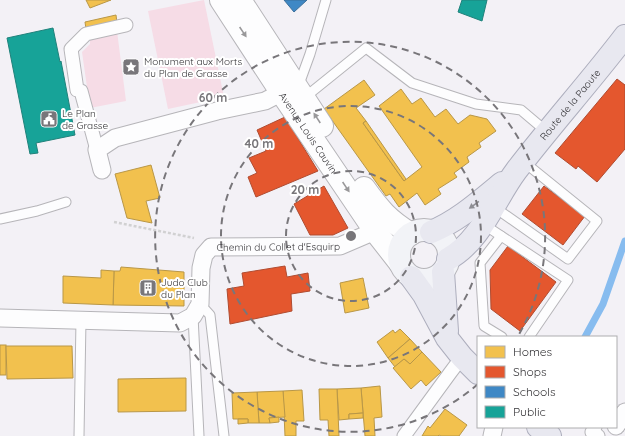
<svg xmlns="http://www.w3.org/2000/svg" width="625" height="436" font-family="Quicksand,sans-serif">
	<rect width="100%" height="100%" fill="#f3f1f6"/>
	<!-- green -->
	<g fill="#f6dce6">
		<path d="M204 0 224 97 168 109 148 11Z"/>
		<path d="M117 31 126 101 90 108 82 52 90 44V35Z"/>
	</g>
	<!-- homes -->
	<g fill="#f2c14e" stroke="#b99747">
		<path d="M86 0H111L90 8Z"/>
		<path d="M116 15 117 23 86 29 85 22Z"/>
		<path d="M364 80 375 95 356 108 366 121 363 123 404 181 422 167 379 106 401 89 412 104 421 98 435 117 446 109 458 124 470 115 487 119 496 131 479 143 481 147 467 157 469 162 454 173 457 177 438 189 441 194 425 205 417 193 399 207 390 194 386 196 324 109Z"/>
		<path d="M366 121 406 179 404 181 363 123Z"/>
		<path d="M151 165 160 198 146 201 152 223 127 218 115 174Z"/>
		<path d="M121 267 184 272V306L113 305 114 271H120Z"/>
		<path d="M101 270 114 271 113 305 63 303V276L101 278Z"/>
		<path d="M363 278 369 308 345 313 340 283Z"/>
		<path d="M400 329 410 339 388 358 377 342 393 330 395 333Z"/>
		<path d="M410 339 422 352 410 364 404 359 395 367 388 358Z"/>
		<rect x="0" y="345" width="6" height="30"/>
		<path d="M6 346H72L73 378 7 379Z"/>
		<path d="M422 352 441 372 426 386 421 380 411 389 393 368 404 359 410 364Z"/>
		<path d="M186 378V411L118 412V379Z"/>
		<path d="M380 386 382 417 374 418 375 436H365L361 388Z"/>
		<path d="M361 388 363 413 349 414V419L339 420 337 389Z"/>
		<path d="M319 389H337L339 436H329L328 420H320Z"/>
		<path d="M302 390 304 421H296V436H285L283 391Z"/>
		<path d="M283 391 285 417 269 418 270 423H259L257 392Z"/>
		<path d="M257 392 259 423H248V419H233L232 393Z"/>
		<path d="M445 409 467 425 459 436H441L439 435 438 436H422L428 426 430 428Z"/>
		<path d="M363 413V418L349 419V414Z"/>
		<path d="M279 417V422L270 423 269 418Z"/>
		<path d="M238 419H248V423L238 424Z"/>
	</g>
	<!-- shops -->
	<g fill="#e4572e" stroke="#b04c31">
		<path d="M617 79 625 85V149L597 182 578 166 576 169 555 153Z"/>
		<path d="M285 117 318 171 256 197 248 177 257 173 249 158 266 151 257 130Z"/>
		<path d="M324 186 348 228 333 235H310L294 204Z"/>
		<path d="M544 186 585 216 563 245 522 214Z"/>
		<path d="M508 246 556 282 520 331 491 309 490 270Z"/>
		<path d="M285 266 287 277 308 273 310 291 291 294 292 311 230 324 227 289 244 286 242 273Z"/>
	</g>
	<!-- schools -->
	<path fill="#3f88c5" stroke="#3c6f9a" d="M284 0H307L294 12Z"/>
	<!-- public -->
	<g fill="#17a398" stroke="#20827b">
		<path d="M462 0H487L482 21 458 12Z"/>
		<path d="M53 28 60 62 61 61 75 135 36 143 38 153 30 154 7 38Z"/>
	</g>
	<g fill="none" stroke-linecap="round" stroke-linejoin="round">
		<!-- stream -->
		<path stroke="#87bcef" stroke-width="7" d="M585 337 603 304 625 241"/>
		<!-- service casing -->
		<g stroke="#b6b5b9" stroke-width="11">
			<g id="service">
				<path d="M298 87 310 54 326 0"/>
				<path d="M304 98 366 48 412 83 476 104 521 110 547 132"/>
				<path d="M494 207 568 259 597 221 524 162"/>
				<path d="M0 219 37 211 66 202"/>
				<path d="M483 224 568 280 529 337"/>
				<path d="M501 236 480 263 484 326 502 337"/>
				<path d="M200 304 210 315 224 436"/>
				<path d="M193 316 199 436"/>
				<path d="M79 436 81 320"/>
			</g>
		</g>
		<!-- pedestrian casing -->
		<g stroke="#b6b5b9" stroke-width="15">
			<g id="pedestrian">
				<path d="M97 150 81 91 77 90 71 49 86 34 126 25"/>
				<path d="M595 427 592 432 598 436"/>
				<path d="M404 436 450 373 462 357"/>
			</g>
		</g>
		<!-- minor casing -->
		<g stroke="#b6b5b9" stroke-width="19">
			<g id="minor">
				<path d="M102 170 97 150 115 138 217 111 265 101 292 87"/>
				<path id="s1" d="M0 318 180 323 193 316 200 304 201 268 204 255 211 247 340 246 375 231 384 225"/>
				<path d="M616 426 625 412"/>
				<path d="M492 436 494 427"/>
			</g>
		</g>
		<!-- tertiary casing -->
		<g stroke="#b6b5b9" stroke-width="24">
			<g id="tertiary">
				<path id="s2" d="M221 0 281 92 375 231 400 263"/>
				<path d="M240 0 322 126"/>
				<path d="M364 188C379 209 388 220 411 234"/>
			</g>
		</g>
		<!-- secondary casing -->
		<g stroke="#b6b5b9" stroke-width="24">
			<circle id="secondary" cx="424" cy="255" r="25"/>
		</g>
		<!-- primary casing -->
		<g stroke="#adaebd" stroke-width="24">
			<g id="primary">
				<path d="M431 232C458 221 480 201 502 183"/>
				<path id="s3" d="M448 259C481 241 495 199 516 171 551 125 590 82 625 36"/>
				<path d="M443 272 447 331"/>
				<path d="M411 277 424 295 447 338 462 357 478 373"/>
				<path d="M538 427 550 436"/>
			</g>
		</g>
		<!-- path -->
		<path stroke="#d1d1d2" stroke-width="2.5" stroke-dasharray="3 2" stroke-linecap="butt" d="M114 222 194 238"/>
		<!-- service -->
		<use href="#service" stroke="#fdfdfe" stroke-width="9"/>
		<!-- pedestrian -->
		<use href="#pedestrian" stroke="#fdfdfe" stroke-width="13"/>
		<!-- minor -->
		<use href="#minor" stroke="#fdfdfe" stroke-width="17"/>
		<!-- tertiary -->
		<use href="#tertiary" stroke="#fdfdfe" stroke-width="22"/>
		<!-- secondary -->
		<use href="#secondary" stroke="#f2f3f7" stroke-width="22"/>
		<!-- primary -->
		<use href="#primary" stroke="#e8e8f0" stroke-width="22"/>
	</g>
	<!-- one-way arrows -->
	<defs><path id="oneway-solid" d="M-6-.8H1V-3.2L6.5 0L1 3.2V.8H-6Z"/></defs>
	<g fill="#99989a">
		<use href="#oneway-solid" transform="translate(243 32) rotate(56)"/>
		<use href="#oneway-solid" transform="translate(317 118) rotate(-123)"/>
		<use href="#oneway-solid" transform="translate(346 187) rotate(56)"/>
	</g>
	<use fill="#8e8e94" href="#oneway-solid" transform="translate(474 205) rotate(144)"/>
	<!-- distance rings -->
	<g fill="none" stroke="#78767a" stroke-width="2" stroke-dasharray="7 5">
		<circle cx="351" cy="236" r="65"/>
		<circle cx="351" cy="236" r="130"/>
		<path d="M478 384A195 195 0 1 1 518 336"/>
	</g>
	<!-- icons -->
	<defs>
		<g id="sight-square" transform="scale(0.9)"><rect x="-9" y="-9" width="18" height="18" rx="4" fill="#78767a" stroke="#fff"/><path d="M0-6L1.8-2.2L6-1.7L2.9 1.2L3.7 5.4L0 3.3L-3.7 5.4L-2.9 1.2L-6-1.7L-1.8-2.2Z" fill="#fff"/></g>
		<g id="civic-square" transform="scale(0.9)"><rect x="-9" y="-9" width="18" height="18" rx="4" fill="#78767a" stroke="#fff"/><path d="M-.6-6.5H3V-4.5H.6V-3L4-1V1h2V6H-6V1h2V-1L-.6-3ZM-1.2 2.5V6h2.4V2.5Z" fill="#fff"/></g>
		<g id="building-square" transform="scale(0.9)"><rect x="-9" y="-9" width="18" height="18" rx="4" fill="#78767a" stroke="#fff"/><path d="M-4-6H4V6H1V3H-1V6H-4ZM-2.5-4.3h1.7v1.8h-1.7ZM.8-4.3h1.7v1.8H.8ZM-2.5-1h1.7V.8h-1.7ZM.8-1h1.7V.8H.8Z" fill="#fff"/></g>
	</defs>
	<g fill-rule="evenodd">
		<use href="#sight-square" x="131" y="67"/>
		<use href="#civic-square" x="49" y="119"/>
		<use href="#building-square" x="148" y="288"/>
	</g>
	<g text-anchor="middle" dominant-baseline="central" stroke-width="4" stroke-linejoin="round" paint-order="stroke">
		<!-- poi labels -->
		<g font-size="10" fill="#353437" stroke="#fff" text-anchor="start">
			<text x="144" y="61">Monument aux Morts<tspan x="144" dy="12">du Plan de Grasse</tspan></text>
			<text x="62" y="113">Le Plan<tspan x="62" dy="12">de Grasse</tspan></text>
			<text x="161" y="282">Judo Club<tspan x="161" dy="12">du Plan</tspan></text>
		</g>
		<!-- street labels -->
		<g font-size="10" fill="#353437" stroke="#fff">
			<text stroke="none"><textPath href="#s3" startOffset="198">Route de la Paoute</textPath></text>
			<text stroke="none"><textPath href="#s2" startOffset="159">Avenue Louis Cauvin</textPath></text>
			<text stroke="none"><textPath href="#s1" startOffset="336">Chemin du Collet d'Esquirp</textPath></text>
		</g>
	</g>
	<circle cx="351" cy="236" r="6" fill="#78767a" stroke="#fff" stroke-width="2"/>
	<g font-size="12" text-anchor="middle" font-weight="bold" fill="#78767a" stroke="#fff" stroke-width="4" stroke-linejoin="round" paint-order="stroke">
		<text x="213" y="102">60 m</text>
		<text x="259" y="148">40 m</text>
		<text x="305" y="194">20 m</text>
	</g>
	<!-- legend -->
	<rect x="477" y="336" width="140" height="92" fill="#ffffff" stroke="#aeaeaf"/>
	<rect x="485" y="346" width="20" height="12" fill="#f2c14e" stroke="#aeaeaf"/>
	<text x="513" y="356" font-size="12" fill="#353437">Homes</text>
	<rect x="485" y="366" width="20" height="12" fill="#e4572e" stroke="#aeaeaf"/>
	<text x="513" y="376" font-size="12" fill="#353437">Shops</text>
	<rect x="485" y="386" width="20" height="12" fill="#3f88c5" stroke="#aeaeaf"/>
	<text x="513" y="396" font-size="12" fill="#353437">Schools</text>
	<rect x="485" y="406" width="20" height="12" fill="#17a398" stroke="#aeaeaf"/>
	<text x="513" y="416" font-size="12" fill="#353437">Public</text>
</svg>
